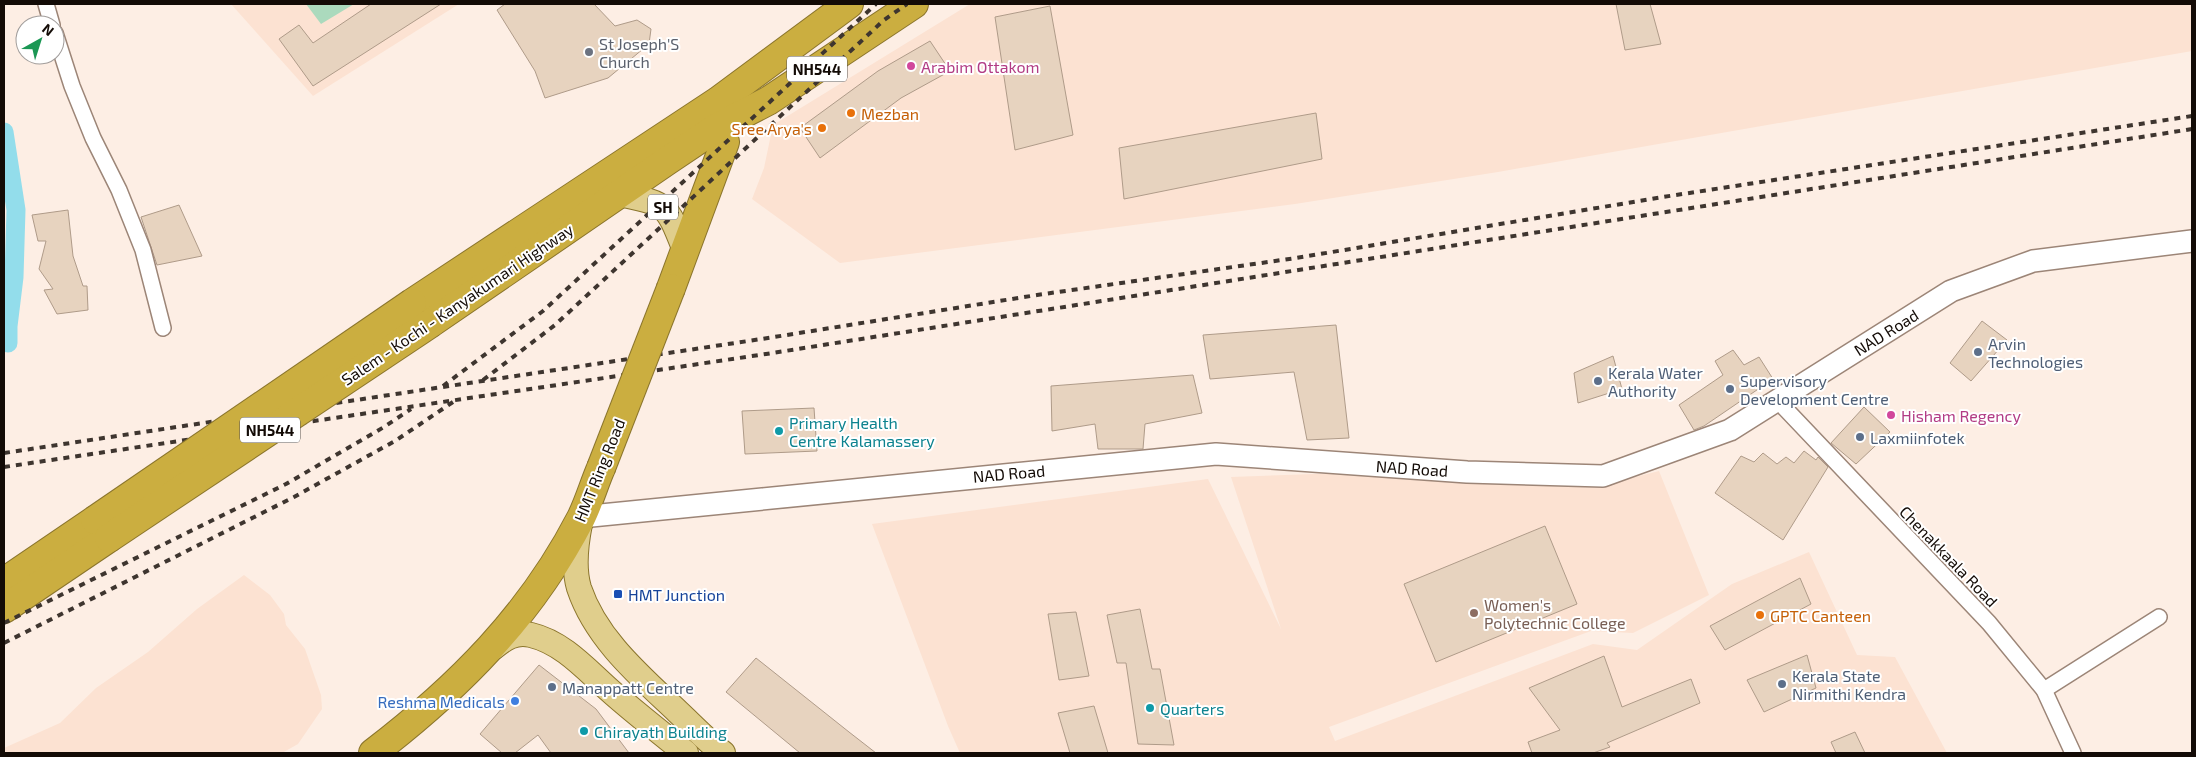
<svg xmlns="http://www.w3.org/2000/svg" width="2196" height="757" font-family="'Exo 2',sans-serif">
	<rect width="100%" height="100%" fill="#fdeee4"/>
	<!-- built -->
	<g fill="#fce2d2">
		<path d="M231 4H459L313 96Z"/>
		<path d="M970 4H2192V51L1498 172 1295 204 840 263 752 199 764 168 773 125Z"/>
		<path d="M1659 471 1709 595 1633 633 1591 631 1329 727 1335 741 1593 644 1637 650 1732 584 1809 552 1857 655 1895 657 1947 753H960L948 726 872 524 1208 479 1281 629 1231 477 1344 473 1600 486Z"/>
		<path d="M244 575 270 595 284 614 286 625 305 649 321 695 322 709 298 744 282 753H4V748L60 723 96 688 148 652 197 609Z"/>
	</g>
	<!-- green -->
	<path fill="#abdabd" d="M306 4H354L321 24Z"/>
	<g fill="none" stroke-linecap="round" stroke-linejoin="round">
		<!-- canal -->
		<path stroke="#93ddeb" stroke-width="19" d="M4 132 16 210 14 277 8 326V343"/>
	</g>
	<!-- building -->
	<g fill="#e7d3bf" stroke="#af9b89">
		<path d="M371 4H441L313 86 279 39 299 25 313 43Z"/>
		<path d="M505 4H594L615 26 637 20 651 29 649 44 608 78 545 98 535 71 497 10Z"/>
		<path d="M1616 4H1650L1661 44 1625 50Z"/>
		<path d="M1050 6 1073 135 1015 150 995 17Z"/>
		<path d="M930 41 950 71 901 98 820 158 800 128 878 71Z"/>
		<path d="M1316 113 1322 159 1124 199 1119 148Z"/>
		<path d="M179 205 202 256 157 265 141 217Z"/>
		<path d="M68 210 73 256 83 286H87L88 310 57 314 44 290 53 289 39 269 46 241H38L32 215Z"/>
		<path d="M1982 321 2007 340 1971 381 1950 363Z"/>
		<path d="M1336 325 1349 438 1307 440 1294 372 1210 379 1203 335Z"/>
		<path d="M1733 350 1744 365 1759 357 1773 379 1704 426 1694 430 1679 405 1723 375 1715 361Z"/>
		<path d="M1613 356 1622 389 1578 403 1574 373Z"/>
		<path d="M1193 375 1202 413 1145 424 1143 449H1098L1095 424 1052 431 1051 386Z"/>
		<path d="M1864 407 1890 432 1856 464 1831 443Z"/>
		<path d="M814 408 817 451 745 454 742 411Z"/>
		<path d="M1804 451 1816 460 1818 457 1828 467 1783 540 1715 493 1741 456 1754 462 1763 453 1777 464 1786 457 1794 463Z"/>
		<path d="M1545 526 1577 604 1436 662 1404 584Z"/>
		<path d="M1800 578 1811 604 1725 650 1710 626Z"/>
		<path d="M1140 609 1152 669H1160L1174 745 1138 744 1126 663H1117L1107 615Z"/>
		<path d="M1076 612 1089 676 1059 680 1048 614Z"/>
		<path d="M1807 655 1816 688 1764 712 1747 680Z"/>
		<path d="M1604 656 1622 707 1691 679 1700 703 1607 743 1610 747 1593 753H1532L1528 742 1560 730 1529 688Z"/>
		<path d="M756 658 849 732 876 753H800L726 692Z"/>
		<path d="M539 665 596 709 629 753H551L538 735 515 753H502L480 734Z"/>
		<path d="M1094 706 1108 753H1070L1058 713Z"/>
		<path d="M1855 732 1865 753H1836L1831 742Z"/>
	</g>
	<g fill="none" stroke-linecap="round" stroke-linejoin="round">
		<!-- street casing -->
		<g stroke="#9c8577" stroke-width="18">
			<g id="street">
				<path d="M46 4 52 25"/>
				<path d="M55 33 72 86 93 138 119 190 143 250 163 328"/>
				<path d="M1777 400 1989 623 2044 690 2073 753"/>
				<path d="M2044 690 2159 617"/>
			</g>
		</g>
		<!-- secondary casing -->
		<g stroke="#9c8577" stroke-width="24">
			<path id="secondary" d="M581 517 1216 454 1467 472 1603 476 1730 430 1951 291 2033 261 2192 241"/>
		</g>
		<!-- primary casing -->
		<g stroke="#8b752c" stroke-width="26">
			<g id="primary">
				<path d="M619 194C666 204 666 202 684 248"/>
				<path d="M580 524C576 544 573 568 579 588 596 639 640 676 678 712 693 726 707 741 723 753"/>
				<path d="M493 648C504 639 515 631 531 635 565 643 589 673 615 695 638 715 662 734 686 753"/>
			</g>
		</g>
		<!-- highway casing -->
		<g stroke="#8b752c" stroke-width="30">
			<g id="highway">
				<path d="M671 288 725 142 716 128"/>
				<path d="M412 303 718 101 849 4"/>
				<path d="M431 323 667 161 716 128 768 101 914 4"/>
				<path d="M4 582 95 520"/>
				<path d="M4 609 109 538"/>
				<path d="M373 753C459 687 531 615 581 518 589 502 594 484 601 468"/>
			</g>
		</g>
		<!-- street -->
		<use href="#street" stroke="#fff" stroke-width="15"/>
		<!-- secondary -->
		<use href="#secondary" stroke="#fff" stroke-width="21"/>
		<!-- primary -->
		<use href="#primary" stroke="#e0ce8c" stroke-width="24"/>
		<!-- highway -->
		<use href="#highway" stroke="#cbae40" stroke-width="28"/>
		<!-- rail -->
		<g stroke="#3e352f" stroke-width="4" stroke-dasharray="6 6" stroke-linecap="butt">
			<path d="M483 380 555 325 884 20 907 4"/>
			<path d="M443 386 543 311 876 4"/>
			<path d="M4 453 768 338 1037 295 1296 258 1663 197 2192 116"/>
			<path d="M4 467 766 354 2192 129"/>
			<path d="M4 623 286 484 384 427 411 409"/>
			<path d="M4 643 294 497 395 441 453 402"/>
		</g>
		<!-- highway-bridge casing -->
		<g stroke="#8b752c" stroke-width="30" stroke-linecap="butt">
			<g id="highway-bridge">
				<path d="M601 468 671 288"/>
				<path d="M95 520 412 303"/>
				<path d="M109 538 431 323"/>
			</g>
		</g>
		<!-- highway-bridge -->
		<use href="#highway-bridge" stroke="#cbae40" stroke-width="28"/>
	</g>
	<!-- markers -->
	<circle fill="#6b7280" stroke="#fff" stroke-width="2" cx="589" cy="52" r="5"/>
	<g fill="#d1479c" stroke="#fff" stroke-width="2">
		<circle cx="911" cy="66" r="5"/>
		<circle cx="1891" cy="415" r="5"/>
	</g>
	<g fill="#e8710a" stroke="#fff" stroke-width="2">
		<circle cx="851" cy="113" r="5"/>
		<circle cx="822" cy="128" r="5"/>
		<circle cx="1760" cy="615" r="5"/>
	</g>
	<g fill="#5c6f8a" stroke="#fff" stroke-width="2">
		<circle cx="1978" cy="352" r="5"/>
		<circle cx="1598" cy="381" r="5"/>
		<circle cx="1730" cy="389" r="5"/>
		<circle cx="1860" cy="437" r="5"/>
		<circle cx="1782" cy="684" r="5"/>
		<circle cx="552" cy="687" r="5"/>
	</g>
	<g fill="#0f9aa8" stroke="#fff" stroke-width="2">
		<circle cx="779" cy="431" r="5"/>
		<circle cx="1150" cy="708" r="5"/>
		<circle cx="584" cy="731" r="5"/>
	</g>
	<rect fill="#1a4fb4" stroke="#fff" stroke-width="2" x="613" y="589" width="10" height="10" rx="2.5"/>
	<circle fill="#8d6e63" stroke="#fff" stroke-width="2" cx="1474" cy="613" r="5"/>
	<circle fill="#3f7fe0" stroke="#fff" stroke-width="2" cx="515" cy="701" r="5"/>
	<g text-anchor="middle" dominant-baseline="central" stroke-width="4" stroke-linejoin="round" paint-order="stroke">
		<!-- shield labels -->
		<g fill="#fff" stroke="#5a5451" stroke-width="1">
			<rect x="787" y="56.5" width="60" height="25" rx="4"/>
			<rect x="648" y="194.5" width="30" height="25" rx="4"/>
			<rect x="240" y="417.5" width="60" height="25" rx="4"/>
		</g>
		<g font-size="15" font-weight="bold" fill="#130b06">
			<text x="817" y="69">NH544</text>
			<text x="663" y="207">SH</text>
			<text x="270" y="430">NH544</text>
		</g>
		<!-- worship labels -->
		<g font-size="16" fill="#5b616d" stroke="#fff" text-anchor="start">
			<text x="599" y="43">St Joseph'S<tspan x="599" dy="18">Church</tspan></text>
		</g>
		<!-- hotel labels -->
		<g font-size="16" fill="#b23c85" stroke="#fff" text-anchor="start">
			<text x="921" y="66">Arabim Ottakom</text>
			<text x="1901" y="415">Hisham Regency</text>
		</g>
		<!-- food labels -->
		<g font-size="16" fill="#c56008" stroke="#fff" text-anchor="start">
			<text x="861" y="113">Mezban</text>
			<text x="812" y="128" text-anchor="end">Sree Arya's</text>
			<text x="1770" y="615">GPTC Canteen</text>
		</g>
		<!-- street labels -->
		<g font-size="16" fill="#130b06" stroke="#fff">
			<text transform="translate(457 304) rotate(-34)">Salem - Kochi - Kanyakumari Highway</text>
			<text transform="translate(1886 332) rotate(-32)">NAD Road</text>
			<text transform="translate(1412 468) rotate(4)">NAD Road</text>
			<text transform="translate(599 470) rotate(-68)">HMT Ring Road</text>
			<text transform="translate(1009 473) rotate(-5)">NAD Road</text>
			<text transform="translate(1949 556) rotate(46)">Chenakkaala Road</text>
		</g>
		<!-- service labels -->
		<g font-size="16" fill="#4e5e75" stroke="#fff" text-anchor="start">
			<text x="1988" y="343">Arvin<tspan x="1988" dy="18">Technologies</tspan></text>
			<text x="1608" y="372">Kerala Water<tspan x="1608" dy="18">Authority</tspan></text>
			<text x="1740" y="380">Supervisory<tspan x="1740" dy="18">Development Centre</tspan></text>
			<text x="1870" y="437">Laxmiinfotek</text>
			<text x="1792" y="675">Kerala State<tspan x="1792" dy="18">Nirmithi Kendra</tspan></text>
			<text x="562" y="687">Manappatt Centre</text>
		</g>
		<!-- culture labels -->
		<g font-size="16" fill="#0d838f" stroke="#fff" text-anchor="start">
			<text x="789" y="422">Primary Health<tspan x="789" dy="18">Centre Kalamassery</tspan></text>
			<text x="1160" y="708">Quarters</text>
			<text x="594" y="731">Chirayath Building</text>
		</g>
		<!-- transit labels -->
		<g font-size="16" fill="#164399" stroke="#fff" text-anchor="start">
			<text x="628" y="594">HMT Junction</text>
		</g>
		<!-- education labels -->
		<g font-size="16" fill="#785e54" stroke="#fff" text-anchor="start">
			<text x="1484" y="604">Women's<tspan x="1484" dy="18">Polytechnic College</tspan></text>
		</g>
		<!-- shop labels -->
		<g font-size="16" fill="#366cbe" stroke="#fff" text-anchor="end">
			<text x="505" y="701">Reshma Medicals</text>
		</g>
	</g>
	<!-- border -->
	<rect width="2196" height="757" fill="none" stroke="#130b06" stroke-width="10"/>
	<!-- north arrow -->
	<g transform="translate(40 40) rotate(39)"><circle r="24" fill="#ffffff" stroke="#a19d9b"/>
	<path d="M0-4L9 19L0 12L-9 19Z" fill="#1b9754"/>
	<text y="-8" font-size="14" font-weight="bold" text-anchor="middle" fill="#130b06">N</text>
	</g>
</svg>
